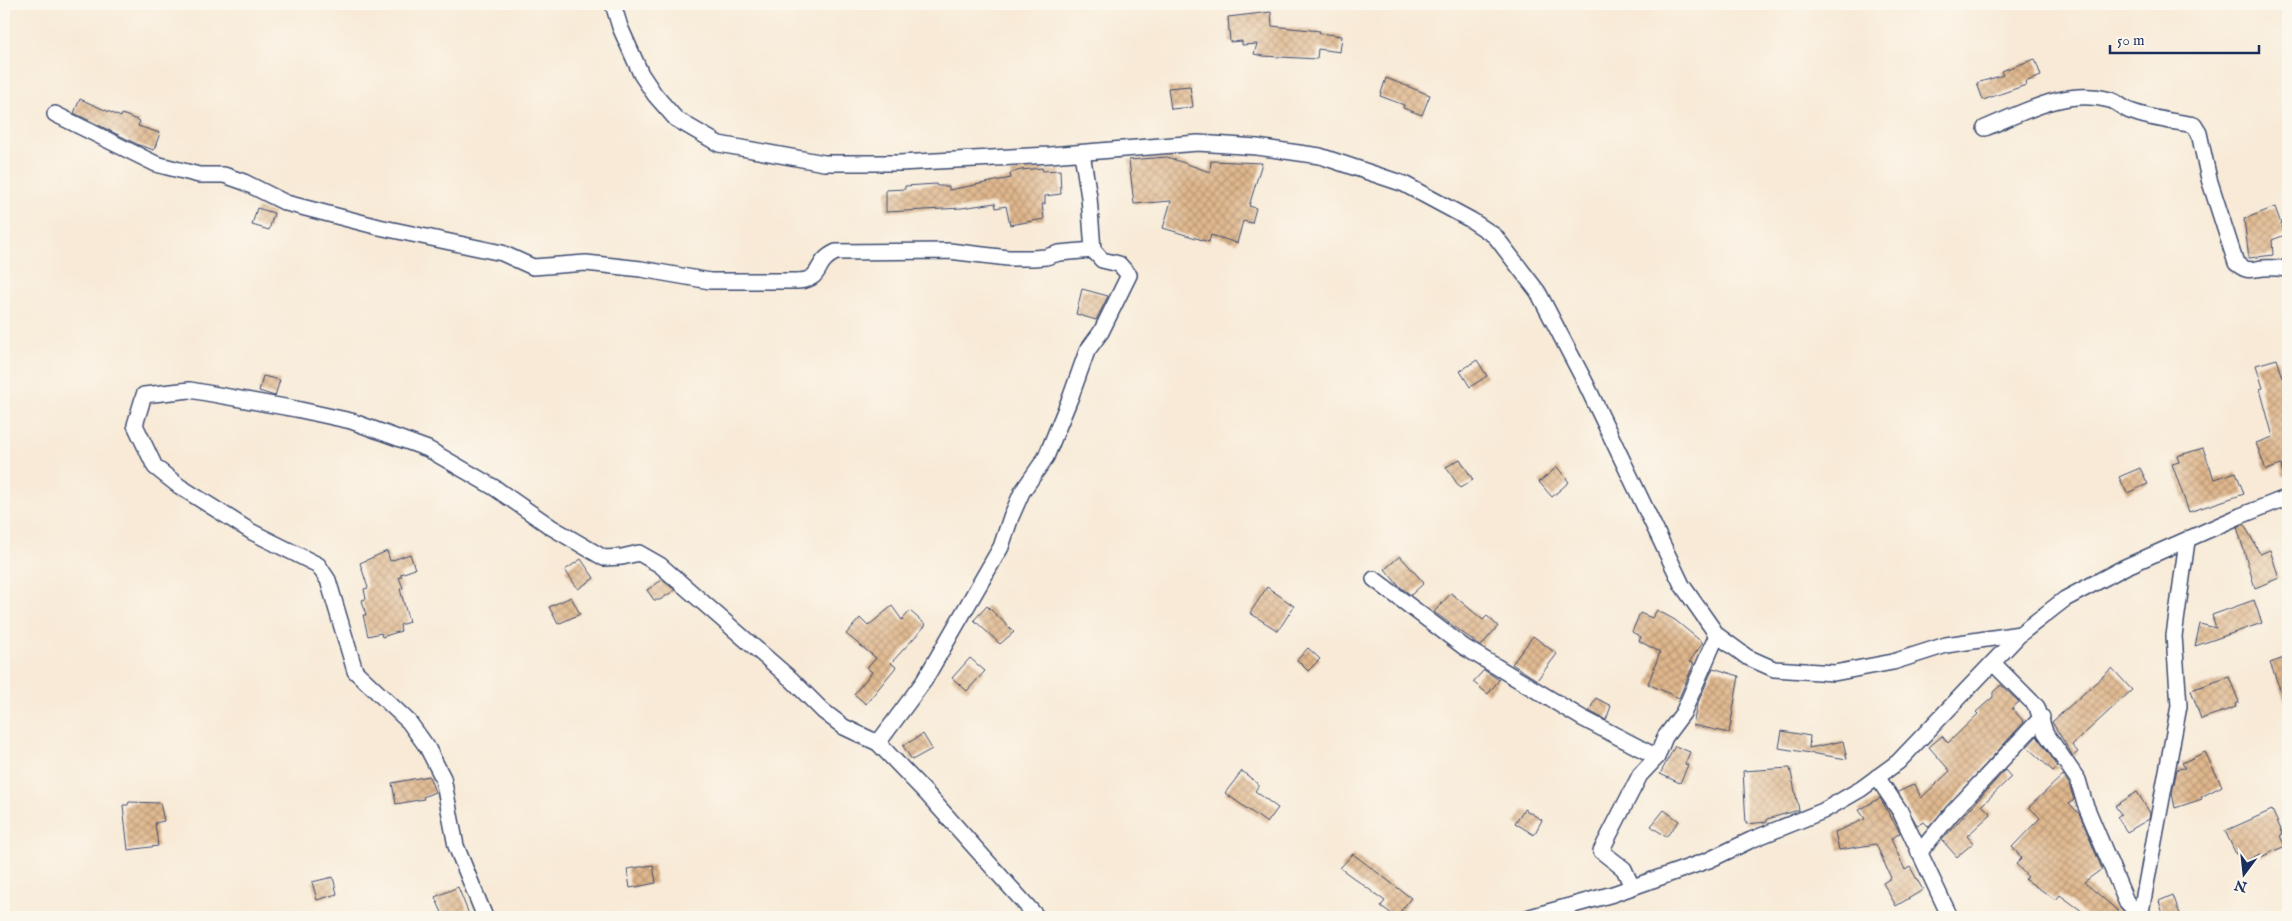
<svg xmlns="http://www.w3.org/2000/svg" width="2292" height="921" font-family="'IM FELL English',serif">
	<defs>
		<pattern id="building-cross-hatch" width="8" height="8" patternUnits="userSpaceOnUse" patternTransform="scale(1.25)"><rect width="8" height="8" fill="#e0b78c"/><path d="M0 0l8 8M0 8l8-8" fill="none" stroke="#b59576"/></pattern>
	</defs>
	<rect width="100%" height="100%" fill="#fbf7ec"/>
	<filter id="ink" filterUnits="userSpaceOnUse"><feTurbulence type="fractalNoise" baseFrequency=".02" numOctaves="2"/><feDisplacementMap in="SourceGraphic" scale="10" xChannelSelector="R" yChannelSelector="G"/><feConvolveMatrix kernelMatrix="1 2 1 2 8 2 1 2 1" color-interpolation-filters="sRGB"/></filter>
	<filter id="wash" filterUnits="userSpaceOnUse"><feTurbulence type="fractalNoise" baseFrequency=".0096" numOctaves="4" result="noise"/><feDisplacementMap in="SourceGraphic" scale="20" xChannelSelector="R" yChannelSelector="G"/><feGaussianBlur stdDeviation="1.12" result="paint"/><feColorMatrix in="noise" values="0 0 0 0 0 0 0 0 0 0 0 0 0 0 0 0 0 1.4 0 .05"/><feComposite in="paint" operator="in"/></filter>
	<g filter="url(#wash)">
		<rect width="100%" height="100%" fill="#f8ead7"/>
		<g id="blocks">
			<!-- building -->
			<g fill="url(#building-cross-hatch)">
				<path d="M1271 12 1272 26 1320 31 1319 33 1342 36 1340 52 1318 49 1317 59 1263 56 1254 54 1257 44 1242 45V41L1230 42 1228 17Z"/>
				<path d="M2035 59 2041 76 2025 82 2026 85 1983 100 1977 83 2003 75 2001 71Z"/>
				<path d="M1386 78 1430 95 1422 115 1403 108 1404 105 1380 96Z"/>
				<path d="M1190 86 1193 107 1171 109 1168 88Z"/>
				<path d="M80 99 121 117 122 114 140 121 138 126 160 133 154 150 139 145 74 113Z"/>
				<path d="M1167 157 1210 172 1211 161 1262 163 1249 206 1256 208 1252 223 1243 221 1237 243 1211 235 1209 242 1163 228 1171 201 1134 204 1129 160Z"/>
				<path d="M1042 168 1043 171 1060 170 1061 194 1045 196V204H1042L1044 219 1010 225 1006 206 996 208 995 203 962 208 886 212V190L905 189V186L936 184 937 186H949V190L1011 178 1010 173 1021 170Z"/>
				<path d="M2275 207 2285 235 2272 240 2273 255 2249 258 2244 219Z"/>
				<path d="M257 208 274 213 269 230 252 225Z"/>
				<path d="M1082 289 1108 296 1096 320 1076 314Z"/>
				<path d="M2277 359 2283 378 2288 376V475L2283 476 2281 465 2266 470 2256 443 2273 437 2260 389 2263 388 2256 365Z"/>
				<path d="M1477 360 1487 376 1470 387 1460 371Z"/>
				<path d="M263 376 280 380 275 396 259 391Z"/>
				<path d="M2203 448 2214 479 2236 472 2244 494 2189 512 2172 464 2179 462 2177 456Z"/>
				<path d="M1460 459 1473 480 1460 488 1446 467Z"/>
				<path d="M1557 467 1569 482 1552 497 1539 482Z"/>
				<path d="M2140 468 2148 484 2127 493 2119 477Z"/>
				<path d="M2244 524 2260 554 2270 550 2279 578 2255 588 2237 527Z"/>
				<path d="M387 551 390 561 410 554 415 569 401 574V577H399L403 588 400 589 409 622 400 625 401 631 382 637 381 633 368 636 363 615H366L362 600 366 599 364 589 368 588 360 563Z"/>
				<path d="M1400 556 1424 583 1411 595 1398 585 1385 569Z"/>
				<path d="M581 559 594 578 578 589 565 570Z"/>
				<path d="M662 580 675 590 660 600H654L647 590Z"/>
				<path d="M1267 587 1294 606 1278 631 1250 613Z"/>
				<path d="M1451 593 1483 620 1487 616 1498 626 1481 646 1434 612Z"/>
				<path d="M571 597 580 614 558 624 549 607Z"/>
				<path d="M2254 600 2262 623 2195 646 2200 624 2216 628 2212 615Z"/>
				<path d="M892 606 902 620 910 611 926 625 891 663 896 667 866 704 854 694 872 672 867 668 876 658 846 634 860 618 868 626Z"/>
				<path d="M987 606 1014 632 1000 644 974 620Z"/>
				<path d="M1657 610 1675 620 1703 643 1689 662 1694 663 1679 698 1648 684 1660 652 1639 641 1641 637 1632 632 1640 613 1652 618Z"/>
				<path d="M1533 636 1557 654 1537 680 1512 664Z"/>
				<path d="M1308 648 1320 659 1308 671 1297 660Z"/>
				<path d="M970 658 985 671 967 691 952 678Z"/>
				<path d="M2284 658 2288 668 2287 707 2270 663Z"/>
				<path d="M1713 668 1739 676 1729 733 1693 725 1697 705Z"/>
				<path d="M2112 668 2132 690 2072 745 2078 752 2073 756 2052 722Z"/>
				<path d="M1484 670 1499 680 1488 694 1473 682Z"/>
				<path d="M2229 677 2239 702 2235 704 2236 707 2201 719 2191 690Z"/>
				<path d="M2001 685 2019 702 2012 708 2024 722 1929 827 1924 822 1917 825 1898 792 1915 784 1921 798 1950 771 1929 747 1942 736 1948 743 1978 714 1976 712 1993 697V692Z"/>
				<path d="M1596 698 1611 706 1606 720 1589 711Z"/>
				<path d="M1782 731 1810 736 1809 748 1843 741 1847 759 1779 748Z"/>
				<path d="M923 734 932 749 912 760 903 746Z"/>
				<path d="M2037 736 2058 767 2053 771 2027 747Z"/>
				<path d="M1675 746 1690 752 1685 764 1688 765 1680 783 1660 774Z"/>
				<path d="M2205 752 2222 786 2201 797 2202 799 2175 808 2172 793 2177 769 2185 768 2182 763Z"/>
				<path d="M1790 768 1799 810 1767 819V822L1746 824 1743 771Z"/>
				<path d="M2005 770 2011 777 1982 805 1991 814 1967 836 1973 843 1957 857 1942 840Z"/>
				<path d="M1242 771 1259 785 1255 791 1278 808 1267 823 1225 793Z"/>
				<path d="M2063 775 2069 784 2074 800 2069 803 2080 815 2102 869 2084 882 2125 917H2090L2060 895 2056 900 2025 879 2028 877 2016 864 2022 858 2012 847 2040 818 2029 807Z"/>
				<path d="M429 776 435 792 423 797 424 799 396 804 392 783Z"/>
				<path d="M2137 792 2150 813 2149 819 2127 832 2117 817 2121 814 2115 806Z"/>
				<path d="M1880 798 1900 833 1891 839 1905 870 1910 867 1923 890 1896 906 1883 883 1891 878 1876 844 1839 850 1835 832 1865 819 1859 810Z"/>
				<path d="M129 802 160 803 164 821 155 823 158 846 128 850 123 805H128Z"/>
				<path d="M1524 809 1542 820 1534 835 1515 823Z"/>
				<path d="M1664 810 1679 821 1666 837 1651 826Z"/>
				<path d="M2272 810 2283 834 2280 836 2285 846 2261 857 2260 854 2243 862 2238 852 2236 854 2225 831Z"/>
				<path d="M1353 854 1411 898 1396 917 1381 906 1385 901 1340 868Z"/>
				<path d="M653 865 656 883 630 888 627 869Z"/>
				<path d="M333 877 337 894 317 900 312 882Z"/>
				<path d="M458 887 470 917H444L435 897Z"/>
				<path d="M2173 895 2181 917H2164L2159 901Z"/>
			</g>
		</g>
	</g>
	<g filter="url(#ink)">
		<use href="#blocks" fill-opacity="0" stroke="#3c4b70" stroke-width="1"/>
		<g fill="none" stroke-linecap="round" stroke-linejoin="round">
			<!-- street casing -->
			<g stroke="#3c4b70" stroke-width="18">
				<g id="street">
					<path d="M613 4 620 27 641 74 655 95 676 119 719 144 824 163H899L1050 155 1198 143 1257 147 1320 156 1404 184 1471 220 1495 236 1538 292 1585 382 1682 585 1717 635 1747 657 1774 669 1834 673 1893 662 1946 645 2020 634 2065 599 2125 567 2240 516 2288 497"/>
					<path d="M55 114 156 164 199 175H224L244 182 286 203 379 227 502 253 533 267 586 263 641 269 710 281H798C825 279 812 263 836 252L949 251 1008 258H1033L1046 257 1059 253 1093 250"/>
					<path d="M1985 128C2025 112 2065 88 2110 100 2117 102 2123 108 2130 111 2151 119 2172 121 2194 125L2199 133 2209 179 2236 263C2247 272 2250 270 2263 268 2271 267 2280 268 2288 269"/>
					<path d="M1374 579 1464 647 1582 718 1657 757"/>
					<path d="M1993 663 2037 707 2045 732 2078 780 2085 804 2126 901 2140 916"/>
					<path d="M878 743 924 681 1001 547 1011 517 1022 492 1046 457 1071 396 1087 351 1101 332 1129 275 1119 264 1102 260 1093 250 1089 197 1082 153"/>
					<path d="M1877 777 1900 811 1950 917"/>
					<path d="M1919 853 1952 813 2042 717"/>
					<path d="M1632 887 1624 869 1601 851 1640 775 1657 757 1665 737 1683 713 1717 635"/>
					<path d="M485 917 456 846 443 778 427 747 409 722 355 671 328 580 318 565 252 532 179 486 155 467 135 425 144 395 190 390 296 409 351 421 428 449 495 488 551 527 604 558 622 557 639 553 660 565 792 680 823 711 844 727 878 743 927 794 1037 917"/>
					<path d="M1530 917 1613 894 1709 860 1751 840 1823 811 1861 789 1898 762 2020 634"/>
					<path d="M2140 917 2179 706 2174 636 2187 541"/>
				</g>
			</g>
			<!-- street -->
			<use href="#street" stroke="#fff" stroke-width="15"/>
		</g>
	</g>
	<!-- margin -->
	<rect width="2292" height="921" fill="none" stroke="#fbf7ec" stroke-width="20"/>
	<!-- north arrow -->
	<g transform="translate(2244 874) rotate(195)" stroke="#fbf7ec" stroke-width="4" paint-order="stroke">
	<path d="M0-4L9 19L0 12L-9 19Z" fill="#1b2f5e"/>
	<text y="-8" font-size="14" font-weight="bold" text-anchor="middle" fill="#1b2f5e">N</text>
	</g>
	<!-- scale -->
	<path d="M2110 45v8h149v-8" fill="none" stroke="#1b2f5e" stroke-width="2.5"/>
	<text x="2117" y="45" font-size="15" fill="#1b2f5e" stroke="#fbf7ec" stroke-width="4" paint-order="stroke">50 m</text>
</svg>
